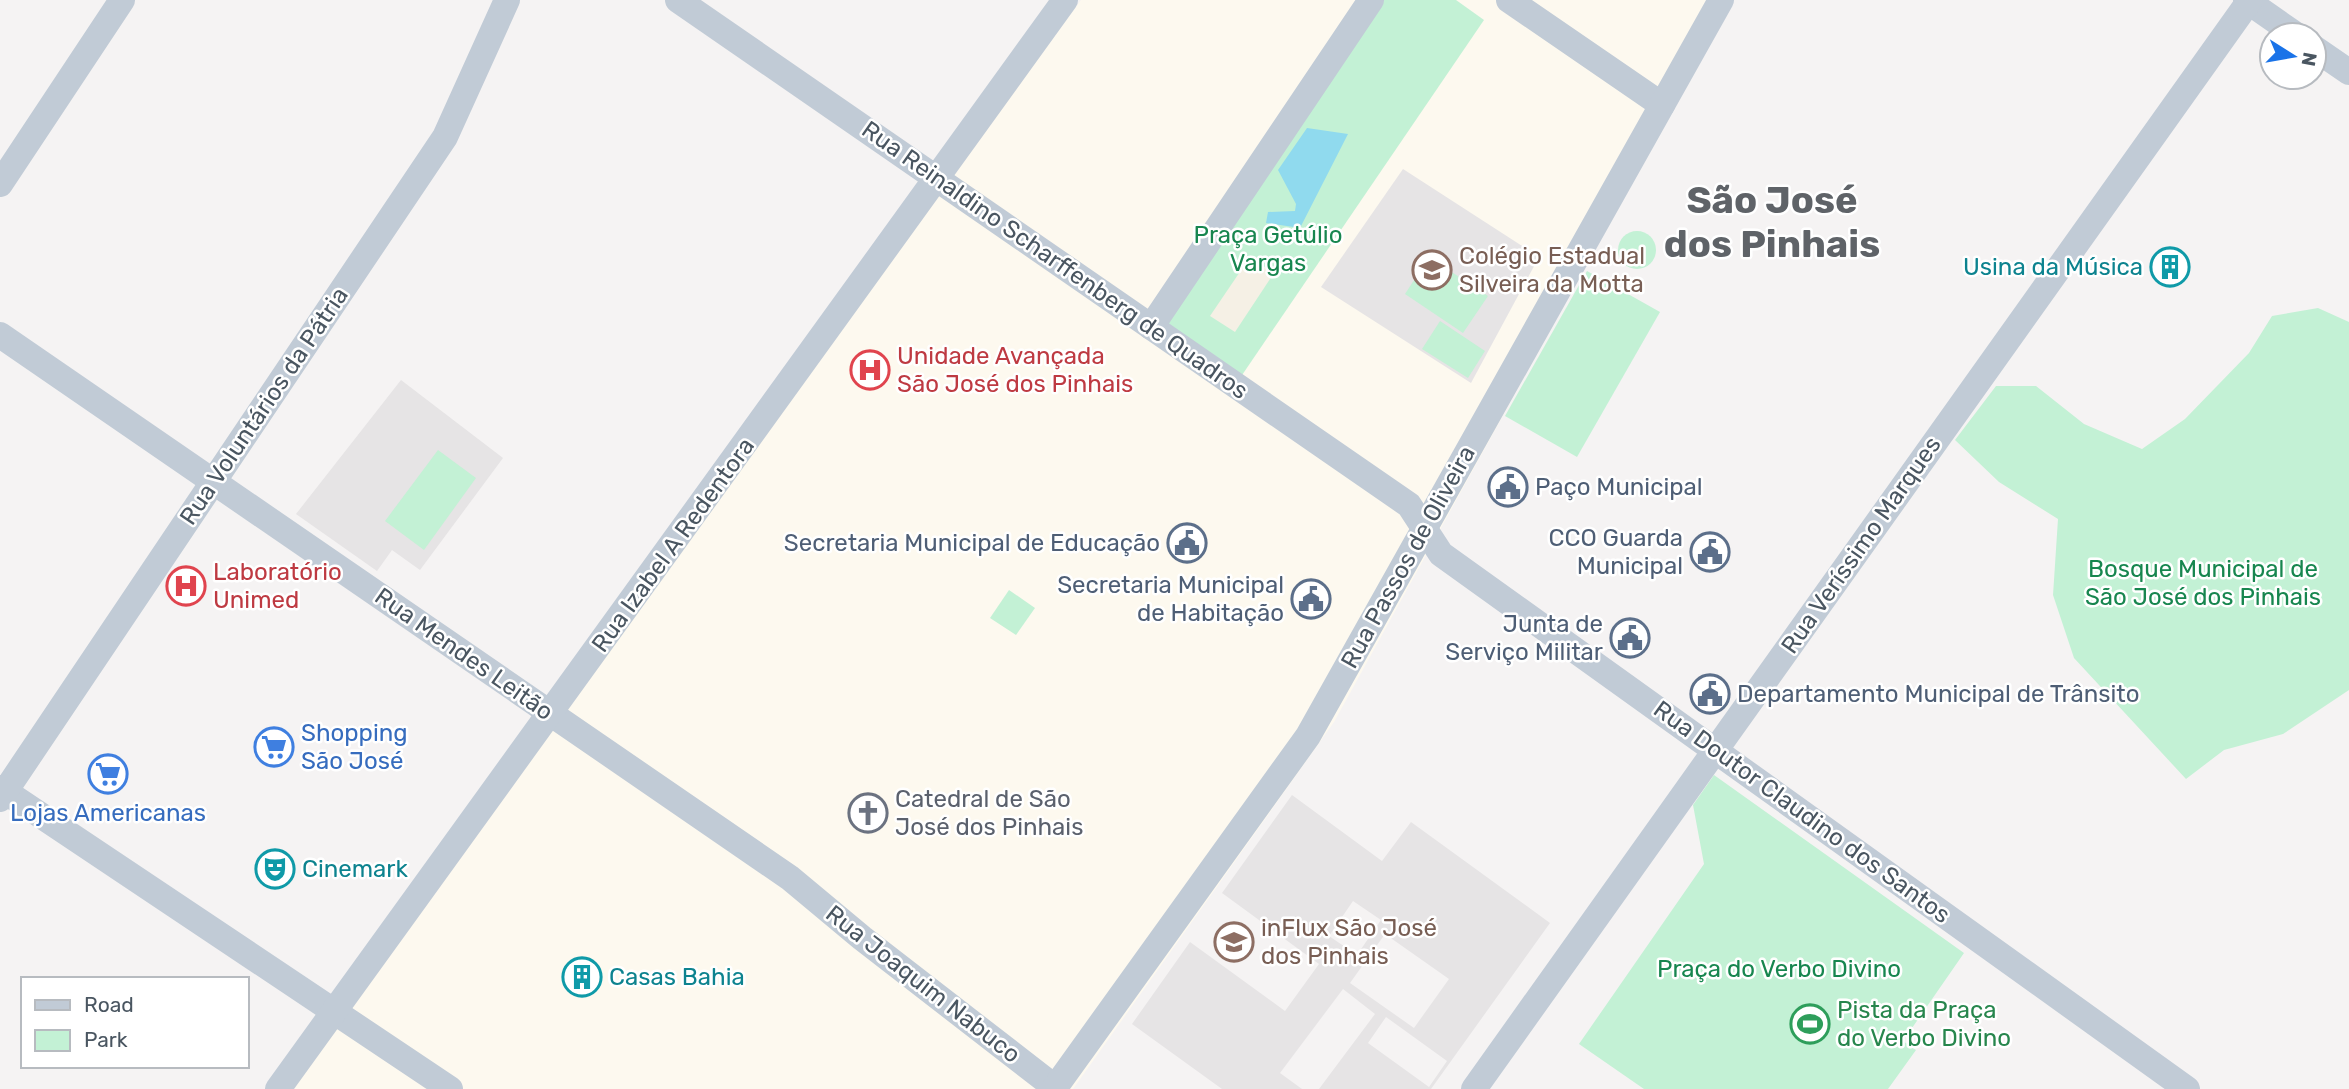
<svg xmlns="http://www.w3.org/2000/svg" width="2349" height="1089" font-family="Rubik,sans-serif">
	<rect width="100%" height="100%" fill="#f5f3f3"/>
	<!-- commercial -->
	<path fill="#fdf9ef" d="M1081 0H1732L1334 722 1073 1089H285Z"/>
	<!-- education -->
	<g fill="#e6e4e5" fill-rule="evenodd">
		<path d="M1403 169 1539 257 1471 383 1321 287Z"/>
		<path d="M401 380 503 458 420 570 392 550 377 571 296 514Z"/>
		<path d="M1292 795 1382 861 1411 822 1550 923 1431 1089H1319L1375 1014 1343 989 1280 1073 1302 1089H1222L1132 1024 1190 942 1285 1011 1319 964 1222 893ZM1353 901 1381 920 1357 955 1329 936ZM1385 934 1449 979 1414 1028 1350 983ZM1386 1017 1447 1061 1429 1087 1368 1043Z"/>
	</g>
	<!-- green -->
	<g fill="#c3f1d5">
		<path d="M1378 0H1456L1484 20 1238 381 1156 325Z"/>
		<circle cx="1637" cy="250" r="19"/>
		<path d="M1429 257 1488 296 1463 333 1405 294Z"/>
		<path d="M1587 271 1660 312 1577 457 1505 416Z"/>
		<path d="M2318 308 2349 322V690L2283 734 2224 750 2186 779 2074 658 2053 595 2058 519 1999 482 1955 440 1996 386H2036L2084 424 2142 449 2185 419 2249 353 2272 316Z"/>
		<path d="M1440 321 1485 351 1468 378 1422 349Z"/>
		<path d="M438 450 476 478 424 550 385 521Z"/>
		<path d="M1009 590 1035 608 1016 635 990 618Z"/>
		<path d="M1714 775 1964 953 1903 1041 1916 1050 1888 1089H1644L1579 1044 1704 864 1693 805Z"/>
	</g>
	<!-- sand -->
	<path fill="#f5f0e5" d="M1250 257 1274 273 1235 332 1210 316Z"/>
	<!-- water -->
	<path fill="#90daee" d="M1307 128 1348 134 1300 228 1266 223 1268 212 1295 211 1296 204 1278 170Z"/>
	<g fill="none" stroke-linecap="round" stroke-linejoin="round">
		<!-- secondary -->
		<g stroke="#c1cbd6" stroke-width="26">
			<path d="M678 0 1409 505 1441 554 2187 1089"/>
			<path d="M1509 0 1662 105"/>
			<path d="M2246 0 2296 35"/>
			<path d="M2314 48 2349 72"/>
			<path d="M0 184 122 0"/>
			<path d="M1151 327 1371 0"/>
			<path d="M0 335 790 878 862 938 1057 1089"/>
			<path d="M0 788 450 1089"/>
			<path d="M0 799 445 137 507 0"/>
			<path d="M278 1089 1065 0"/>
			<path d="M1054 1089 1308 736 1721 0"/>
			<path d="M1474 1089 2250 0"/>
		</g>
	</g>
	<!-- icons -->
	<defs>
		<g id="building-ring" transform="scale(2.0125)"><circle r="9.5" fill="#fff" stroke="#0f9aa8" stroke-width="1.5"/><path d="M-4-6H4V6H1V3H-1V6H-4ZM-2.5-4.3h1.7v1.8h-1.7ZM.8-4.3h1.7v1.8H.8ZM-2.5-1h1.7V.8h-1.7ZM.8-1h1.7V.8H.8Z" fill="#0f9aa8"/></g>
		<g id="school-ring" transform="scale(2.0125)"><circle r="9.5" fill="#fff" stroke="#8d6e63" stroke-width="1.5"/><path d="M0-5L7-2L0 1L-7-2ZM-4 1L0 2.5L4 1V4Q0 6-4 4Z" fill="#8d6e63"/></g>
		<g id="hospital-ring" transform="scale(2.0125)"><circle r="9.5" fill="#fff" stroke="#e0444e" stroke-width="1.5"/><path d="M-5-5h3v3.5h4V-5h3V5h-3V1.5h-4V5h-3Z" fill="#e0444e"/></g>
		<g id="civic-ring" transform="scale(2.0125)"><circle r="9.5" fill="#fff" stroke="#5c6f8a" stroke-width="1.5"/><path d="M-.6-6.5H3V-4.5H.6V-3L4-1V1h2V6H-6V1h2V-1L-.6-3ZM-1.2 2.5V6h2.4V2.5Z" fill="#5c6f8a"/></g>
		<g id="supermarket-ring" transform="scale(2.0125)"><circle r="9.5" fill="#fff" stroke="#3f7fe0" stroke-width="1.5"/><path d="M-6-5.5h2.5l.6 2H6L4.5 2H-2.5L-4.4-4H-6ZM-1.5 3.2a1.3 1.3 0 1 0 .1 0ZM3 3.2a1.3 1.3 0 1 0 .1 0Z" fill="#3f7fe0"/></g>
		<g id="church-ring" transform="scale(2.0125)"><circle r="9.5" fill="#fff" stroke="#6b7280" stroke-width="1.5"/><path d="M-1.2-6h2.4v3.5h3.3v2.4h-3.3V6h-2.4V-.1h-3.3v-2.4h3.3Z" fill="#6b7280"/></g>
		<g id="theatre-ring" transform="scale(2.0125)"><circle r="9.5" fill="#fff" stroke="#0f9aa8" stroke-width="1.5"/><path d="M-5-5.5Q0-4 5-5.5V0Q5 5 0 6Q-5 5-5 0ZM-3.3-2.5H-1v1.5H-3.3ZM1-2.5H3.3v1.5H1ZM-2.8 1Q0 5.5 2.8 1Z" fill="#0f9aa8"/></g>
		<g id="stadium-ring" transform="scale(2.0125)"><circle r="9.5" fill="#fff" stroke="#2e9e5b" stroke-width="1.5"/><path d="M0-5a6.5 5 0 1 0 0 10a6.5 5 0 1 0 0-10ZM-3.5-1.8h7v3.6h-7Z" fill="#2e9e5b"/></g>
	</defs>
	<g fill-rule="evenodd">
		<use href="#building-ring" x="2170" y="267"/>
		<use href="#school-ring" x="1432" y="270"/>
		<use href="#hospital-ring" x="870" y="370"/>
		<use href="#civic-ring" x="1508" y="487"/>
		<use href="#civic-ring" x="1187" y="543"/>
		<use href="#civic-ring" x="1710" y="552"/>
		<use href="#hospital-ring" x="186" y="586"/>
		<use href="#civic-ring" x="1311" y="599"/>
		<use href="#civic-ring" x="1630" y="638"/>
		<use href="#civic-ring" x="1710" y="694"/>
		<use href="#supermarket-ring" x="274" y="747"/>
		<use href="#supermarket-ring" x="108" y="774"/>
		<use href="#church-ring" x="868" y="813"/>
		<use href="#theatre-ring" x="275" y="869"/>
		<use href="#school-ring" x="1234" y="942"/>
		<use href="#building-ring" x="582" y="977"/>
		<use href="#stadium-ring" x="1810" y="1024"/>
	</g>
	<g text-anchor="middle" dominant-baseline="central" stroke-width="5" stroke-linejoin="round" paint-order="stroke">
		<!-- park labels -->
		<g font-size="24" fill="#17864f" stroke="#fff">
			<text x="1268" y="235">Praça Getúlio<tspan x="1268" dy="28">Vargas</tspan></text>
			<text x="2203" y="569">Bosque Municipal de<tspan x="2203" dy="28">São José dos Pinhais</tspan></text>
			<text x="1779" y="969">Praça do Verbo Divino</text>
		</g>
		<!-- education labels -->
		<g font-size="24" fill="#785e54" stroke="#fff" text-anchor="start">
			<text x="1459" y="256">Colégio Estadual<tspan x="1459" dy="28">Silveira da Motta</tspan></text>
			<text x="1261" y="928">inFlux São José<tspan x="1261" dy="28">dos Pinhais</tspan></text>
		</g>
		<!-- street labels -->
		<g font-size="24" fill="#4a5661" stroke="#fff">
			<text transform="translate(1055 260) rotate(35)">Rua Reinaldino Scharffenberg de Quadros</text>
			<text transform="translate(264 406) rotate(-56)">Rua Voluntários da Pátria</text>
			<text transform="translate(673 545) rotate(-54)">Rua Izabel A Redentora</text>
			<text transform="translate(1861 545) rotate(-55)">Rua Veríssimo Marques</text>
			<text transform="translate(1408 557) rotate(-61)">Rua Passos de Oliveira</text>
			<text transform="translate(464 654) rotate(35)">Rua Mendes Leitão</text>
			<text transform="translate(1802 812) rotate(36)">Rua Doutor Claudino dos Santos</text>
			<text transform="translate(923 984) rotate(38)">Rua Joaquim Nabuco</text>
		</g>
		<!-- culture labels -->
		<g font-size="24" fill="#0d838f" stroke="#fff" text-anchor="start">
			<text x="2143" y="267" text-anchor="end">Usina da Música</text>
			<text x="302" y="869">Cinemark</text>
			<text x="609" y="977">Casas Bahia</text>
		</g>
		<!-- health labels -->
		<g font-size="24" fill="#be3a42" stroke="#fff" text-anchor="start">
			<text x="897" y="356">Unidade Avançada<tspan x="897" dy="28">São José dos Pinhais</tspan></text>
			<text x="213" y="572">Laboratório<tspan x="213" dy="28">Unimed</tspan></text>
		</g>
		<!-- service labels -->
		<g font-size="24" fill="#4e5e75" stroke="#fff" text-anchor="end">
			<text x="1535" y="487" text-anchor="start">Paço Municipal</text>
			<text x="1683" y="538">CCO Guarda<tspan x="1683" dy="28">Municipal</tspan></text>
			<text x="1160" y="543">Secretaria Municipal de Educação</text>
			<text x="1284" y="585">Secretaria Municipal<tspan x="1284" dy="28">de Habitação</tspan></text>
			<text x="1603" y="624">Junta de<tspan x="1603" dy="28">Serviço Militar</tspan></text>
			<text x="1737" y="694" text-anchor="start">Departamento Municipal de Trânsito</text>
		</g>
		<!-- shop labels -->
		<g font-size="24" fill="#366cbe" stroke="#fff" text-anchor="start">
			<text x="301" y="733">Shopping<tspan x="301" dy="28">São José</tspan></text>
			<text x="108" y="813" text-anchor="middle">Lojas Americanas</text>
		</g>
		<!-- worship labels -->
		<g font-size="24" fill="#5b616d" stroke="#fff" text-anchor="start">
			<text x="895" y="799">Catedral de São<tspan x="895" dy="28">José dos Pinhais</tspan></text>
		</g>
		<!-- leisure labels -->
		<g font-size="24" fill="#27864d" stroke="#fff" text-anchor="start">
			<text x="1837" y="1010">Pista da Praça<tspan x="1837" dy="28">do Verbo Divino</tspan></text>
		</g>
		<!-- town labels -->
		<g font-size="38" font-weight="bold" fill="#5f6368" stroke="#fff">
			<text x="1772" y="200">São José<tspan x="1772" dy="44">dos Pinhais</tspan></text>
		</g>
	</g>
	<!-- legend -->
	<rect x="21" y="977" width="228" height="91" fill="#ffffff" stroke="#b7bbc0" stroke-width="2"/>
	<rect x="35" y="1000" width="35" height="10" fill="#c1cbd6" stroke="#b7bbc0" stroke-width="2"/>
	<text x="84" y="1012" font-size="21" fill="#4a5661">Road</text>
	<rect x="35" y="1030" width="35" height="21" fill="#c3f1d5" stroke="#b7bbc0" stroke-width="2"/>
	<text x="84" y="1047" font-size="21" fill="#4a5661">Park</text>
	<!-- north arrow -->
	<g transform="translate(2293 56) rotate(101)"><circle r="33" fill="#ffffff" stroke="#b7bbc0" stroke-width="2"/>
	<path d="M0-5L12 26L0 18L-12 26Z" fill="#1a73e8"/>
	<text y="-10" font-size="19" font-weight="bold" text-anchor="middle" fill="#4a5661">N</text>
	</g>
</svg>
